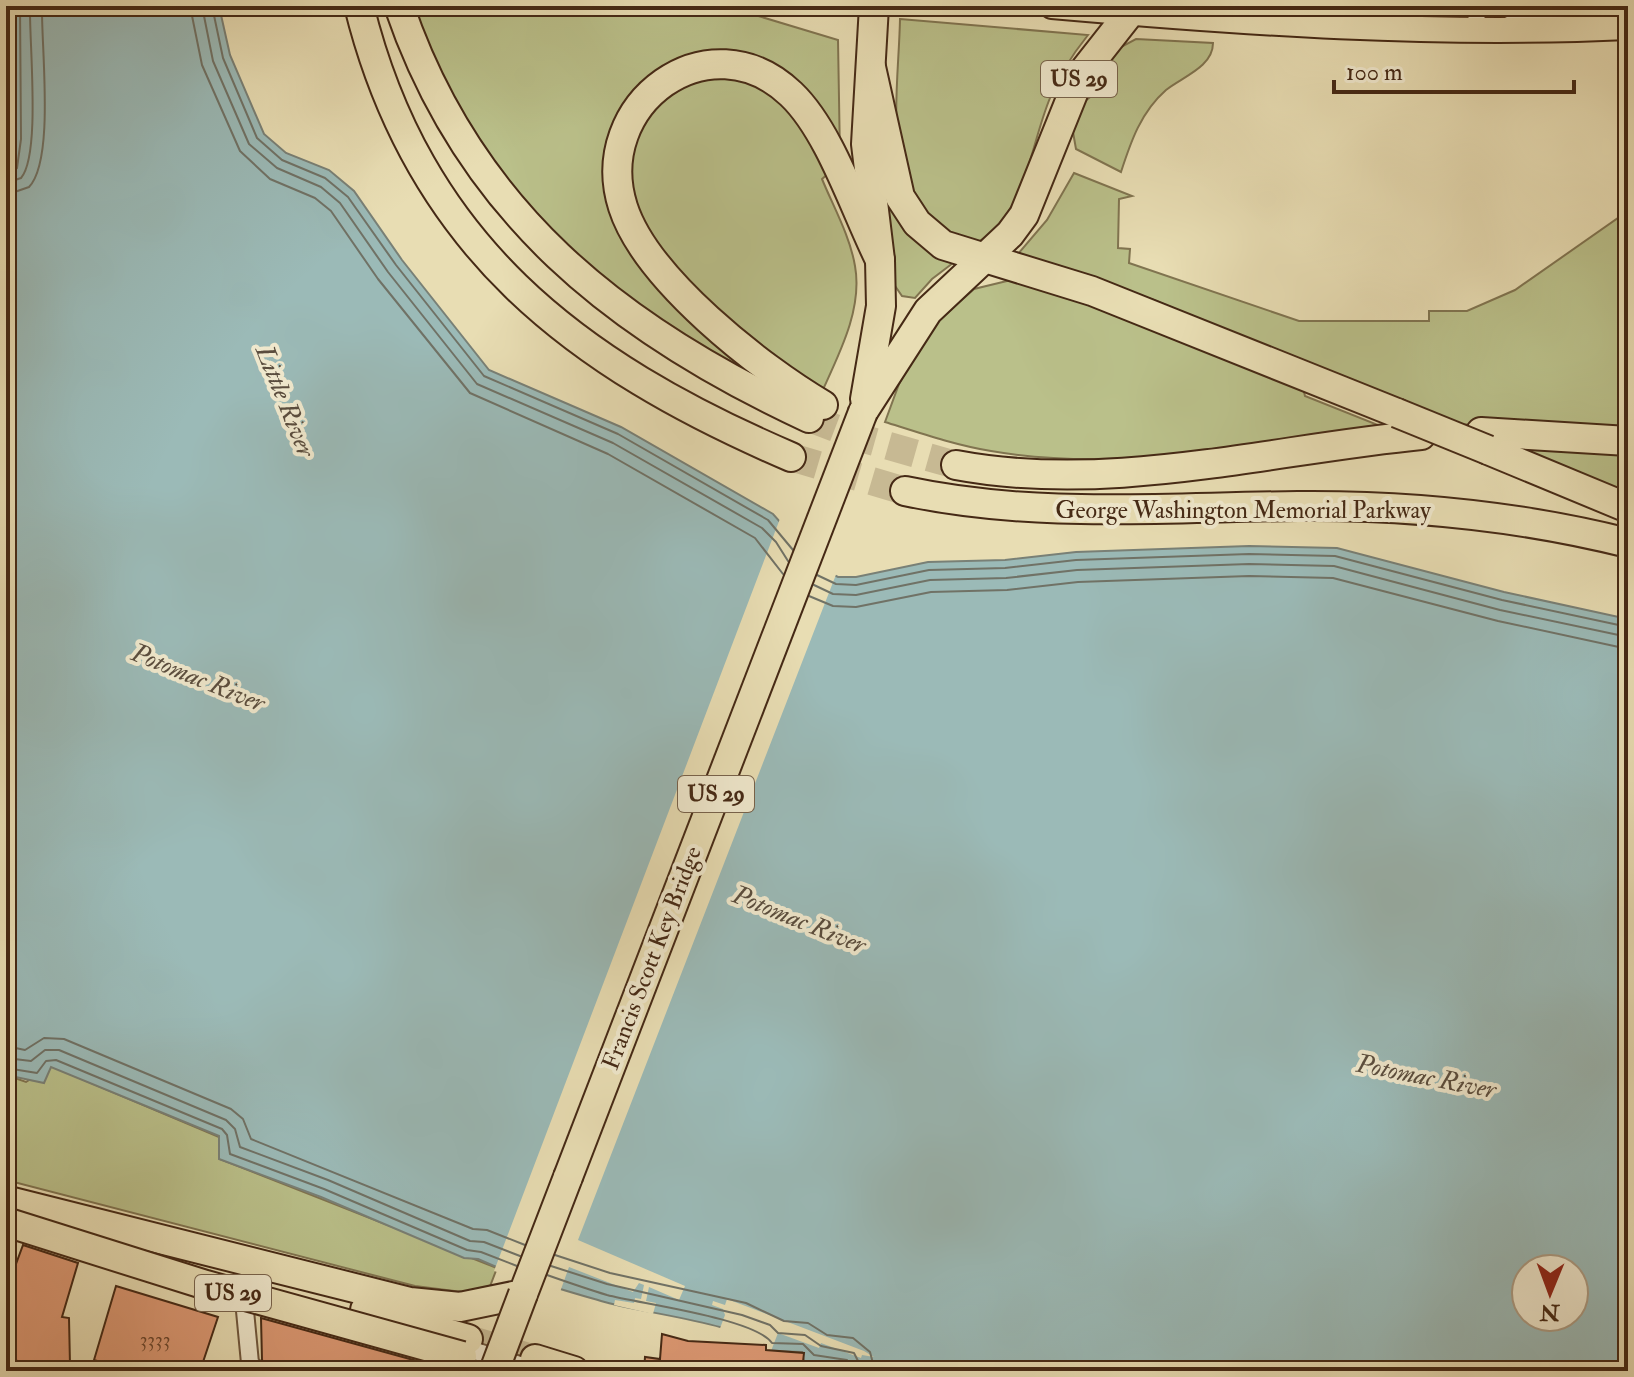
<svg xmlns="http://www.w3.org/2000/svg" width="1634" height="1377" font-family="'IM FELL Double Pica',serif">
	<rect width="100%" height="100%" fill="#e8ddb3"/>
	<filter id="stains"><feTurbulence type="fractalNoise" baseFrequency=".0025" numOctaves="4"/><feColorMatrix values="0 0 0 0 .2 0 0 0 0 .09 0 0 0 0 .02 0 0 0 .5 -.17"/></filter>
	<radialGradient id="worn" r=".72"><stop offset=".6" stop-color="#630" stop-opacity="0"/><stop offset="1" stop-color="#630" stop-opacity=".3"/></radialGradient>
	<!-- green -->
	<g fill="#bac08a" stroke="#807450" stroke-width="2">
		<path d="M6 6H12C8 67 21 128 6 188Z"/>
		<path d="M412 6H725L838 40 840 157 792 90 677 70 613 157 680 303 746 369 683 338 632 305 560 245 467 133Z"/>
		<path d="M1191 6H1444L1299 14Z"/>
		<path d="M900 19 1088 35C1072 55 1059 75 1050 98 1029 149 1027 212 977 243 954 236 922 222 911 199 887 145 899 76 900 19Z"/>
		<path d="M1136 39 1213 43C1213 67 1182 77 1166 90 1141 112 1131 141 1121 172L1076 149 1073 132 1079 117 1084 102 1094 94 1106 61 1119 48Z"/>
		<path d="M702 75 762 84 799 116 829 173 822 179C833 206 850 236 855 266 863 310 838 356 820 396L690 293 628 198 634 132 660 94Z"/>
		<path d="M1074 173 1132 196 1119 199 1118 248 1130 249 1129 263 1299 321H1429V311H1467L1515 290 1628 211V429L1520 423 1448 425 1154 300 1017 255 1047 220Z"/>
		<path d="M883 180 954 259 953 263 932 279 915 298 902 296 893 283Z"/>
		<path d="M1011 280H1025L1302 384 1305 396 1378 425C1252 446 1119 473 991 451 955 445 920 433 885 422L899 384 927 331 974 289Z"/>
		<path d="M1507 446 1628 454V497Z"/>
		<path d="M51 1066 219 1137 220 1159 497 1268 489 1289 470 1293 415 1286 6 1180V1075L26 1082Z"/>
	</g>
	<!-- water -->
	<path fill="#9bbab7" stroke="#798076" stroke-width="2" fill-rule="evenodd" d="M12 6H219L230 55 264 134 286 153 329 170 354 191 402 260 489 370 621 427 773 514 822 569 838 577H856L928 562 1005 560 1076 552 1249 546 1337 548 1504 592 1628 619V1371H860L804 1362 802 1352 771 1351C742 1322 643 1314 601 1301 560 1289 517 1277 478 1259L464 1258 321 1197 219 1159V1136L51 1067 44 1083 6 1075V188L13 139ZM1526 1269H1574V1317H1526Z"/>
	<!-- pier -->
	<g fill="#e8ddb3">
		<path d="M781 516 806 548 837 572 578 1240 685 1286 679 1300 649 1287 646 1301 656 1303 653 1314 614 1305 615 1300 634 1303 635 1298 641 1299 644 1285 639 1283 633 1292 569 1267 560 1292 494 1271Z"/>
		<path d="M727 1299 864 1351 874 1357 862 1355 861 1358 821 1343 819 1348 778 1333 771 1351 719 1331 725 1315 723 1309 712 1305 713 1301 725 1305Z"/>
	</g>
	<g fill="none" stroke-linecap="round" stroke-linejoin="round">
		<!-- shore -->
		<g stroke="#707266" stroke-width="2">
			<path d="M190 6 202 65 240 151 270 179 315 198 331 211 378 279 470 393 608 454 755 538 783 574"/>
			<path d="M202 6 213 61 249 144 277 168 321 187 340 203 388 272 477 384 613 443 762 528 776 542 788 561"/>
			<path d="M212 6 223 58 257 138 282 160 325 178 348 197 396 265 484 376 618 434 768 520 793 550"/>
			<path d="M6 173 17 168 21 139 20 6"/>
			<path d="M6 183 21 178C41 155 29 41 30 6"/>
			<path d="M6 195 29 187C55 160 41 46 42 6"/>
			<path d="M817 575 836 584 856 585 929 570 1005 568 1076 560 1249 554 1335 556 1502 600 1628 627"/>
			<path d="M814 585 833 594 856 595 930 580 1006 578 1077 570 1249 564 1334 566 1500 610 1628 637"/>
			<path d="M809 596 833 606 856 607 931 592 1007 590 1078 582 1249 576 1333 578 1498 621 1628 649"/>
			<path d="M6 1046 25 1050 44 1038 64 1039 231 1109 243 1119 251 1139 473 1229 487 1230 525 1245"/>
			<path d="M6 1058 31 1061 45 1050H59L226 1120 235 1129 240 1147 328 1180 470 1241 484 1242 520 1256"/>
			<path d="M6 1068 37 1073 46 1061 56 1060 222 1129 227 1135 230 1154 324 1189 467 1250 481 1252 517 1266"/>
			<path d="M555 1255 610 1273 746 1303 784 1321 808 1323 827 1335 853 1338 870 1352 875 1371"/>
			<path d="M551 1266 607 1284 742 1315 770 1325 778 1333 805 1335 821 1346 854 1353 863 1371"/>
			<path d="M547 1275C567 1282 587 1289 607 1295 641 1304 754 1318 772 1343L803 1344 814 1355 847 1360 853 1371"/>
		</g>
	</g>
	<!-- building -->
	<g fill="#dc9873" stroke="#452915" stroke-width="2">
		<path d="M23 1245 78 1263 62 1317 69 1318 70 1365 6 1360V1291Z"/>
		<path d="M116 1286 218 1317 200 1371H129L94 1360Z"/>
		<path d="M261 1318 439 1367 438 1371H285L268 1367 262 1360Z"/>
		<path d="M662 1334 688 1341 766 1345V1350L804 1353 802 1371H644L645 1357 660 1359Z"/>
	</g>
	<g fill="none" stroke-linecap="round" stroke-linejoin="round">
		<!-- highway-tunnel -->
		<g stroke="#c7b993" stroke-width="28" stroke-dasharray="28 14" stroke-linecap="butt">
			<path d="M809 418 864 439 956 465"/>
			<path d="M791 457 905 491"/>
			<path d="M468 1339 535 1359"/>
		</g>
		<!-- street casing -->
		<g stroke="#6e563c" stroke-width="20">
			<g id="street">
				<path d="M1501 6 1513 12 1628 10"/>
				<path d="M1476 30 1477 6"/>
				<path d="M243 1290 250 1363 258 1371"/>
				<path d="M456 1345 539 1371"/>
			</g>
		</g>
		<!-- primary casing -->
		<g stroke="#452915" stroke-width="28">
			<path id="primary" d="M1052 6C1245 23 1435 36 1628 27"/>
		</g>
		<!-- highway casing -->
		<g stroke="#452915" stroke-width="32">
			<g id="highway">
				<path d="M359 6C418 245 574 364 791 457"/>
				<path d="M399 6C469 212 617 329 809 418"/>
				<path d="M871 67 900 197 917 223 943 245 1092 291 1397 413"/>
				<path d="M865 399 881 306 880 260 866 144 874 6"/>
				<path d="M823 405C760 368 646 279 623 207 590 104 709 16 791 94 830 131 855 210 880 260"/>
				<path d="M863 412 928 311 1010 234 1024 215 1080 76 1135 6"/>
				<path d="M1481 432 1628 441"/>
				<path d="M1488 450 1628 508"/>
				<path d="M956 465C1109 494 1268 450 1421 435"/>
				<path d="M905 491C1036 519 1165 507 1298 506 1409 505 1520 516 1628 543"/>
				<path d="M9 1201 410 1302 460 1307 523 1294 568 1177"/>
				<path d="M365 1310 468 1339"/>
				<path d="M535 1359 574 1371"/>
			</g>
		</g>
		<!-- street -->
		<use href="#street" stroke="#f0e9ce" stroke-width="16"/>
		<!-- primary -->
		<use href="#primary" stroke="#e8ddb3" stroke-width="24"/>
		<!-- highway -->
		<use href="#highway" stroke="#e8ddb3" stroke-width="28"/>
		<!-- highway-bridge casing -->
		<g stroke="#452915" stroke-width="32" stroke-linecap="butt">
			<g id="highway-bridge">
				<path d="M1397 413 1488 450"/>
				<path d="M568 1177 863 412"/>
				<path d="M6 1222 206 1285 462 1356"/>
				<path d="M494 1371 523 1294"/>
			</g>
		</g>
		<!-- highway-bridge -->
		<use href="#highway-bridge" stroke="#e8ddb3" stroke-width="28"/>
	</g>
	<g text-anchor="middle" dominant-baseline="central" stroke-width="8" stroke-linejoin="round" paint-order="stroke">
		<!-- number labels -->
		<g font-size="20" fill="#6b452c">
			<text x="155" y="1339">3333</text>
		</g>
		<!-- shield labels -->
		<g fill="#f0e9ce" stroke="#78634c" stroke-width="2">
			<rect x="1041" y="61" width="76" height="36" rx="6"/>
			<rect x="678" y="776" width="76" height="36" rx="6"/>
			<rect x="195" y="1275" width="76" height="36" rx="6"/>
		</g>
		<g font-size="22" font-weight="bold" fill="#452915">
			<text x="1079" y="79">US 29</text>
			<text x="716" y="794">US 29</text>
			<text x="233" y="1293">US 29</text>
		</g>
		<!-- street labels -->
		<g font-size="24" fill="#452915" stroke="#f0e9ce">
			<text x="1243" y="510">George Washington Memorial Parkway</text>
			<text transform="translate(652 958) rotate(-69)">Francis Scott Key Bridge</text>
		</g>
		<!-- water labels -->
		<g font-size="26" font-style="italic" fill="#5a4d3e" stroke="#f0e9ce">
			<text transform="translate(285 401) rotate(68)">Little River</text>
			<text transform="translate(198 678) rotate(22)">Potomac River</text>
			<text transform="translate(799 920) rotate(22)">Potomac River</text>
			<text transform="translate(1426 1077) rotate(11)">Potomac River</text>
		</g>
	</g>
	<!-- margin -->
	<rect width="1634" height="1377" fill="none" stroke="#e8ddb3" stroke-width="32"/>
	<rect x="8" y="8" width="1618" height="1361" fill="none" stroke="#452915" stroke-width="4"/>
	<rect x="16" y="16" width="1602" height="1345" fill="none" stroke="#452915" stroke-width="2"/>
	<!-- north arrow -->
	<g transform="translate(1550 1293) rotate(181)"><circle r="38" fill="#f0e9ce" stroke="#ac9c84" stroke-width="2"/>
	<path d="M0-6L14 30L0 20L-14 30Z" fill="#8f2418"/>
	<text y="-12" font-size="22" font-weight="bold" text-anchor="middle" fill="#452915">N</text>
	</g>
	<!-- scale -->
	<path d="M1334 80v12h240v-12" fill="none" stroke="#452915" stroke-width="4"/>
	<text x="1346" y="80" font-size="24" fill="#452915" stroke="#f0e9ce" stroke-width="6" paint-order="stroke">100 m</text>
	<rect width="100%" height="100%" filter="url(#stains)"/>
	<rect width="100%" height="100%" fill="url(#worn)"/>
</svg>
